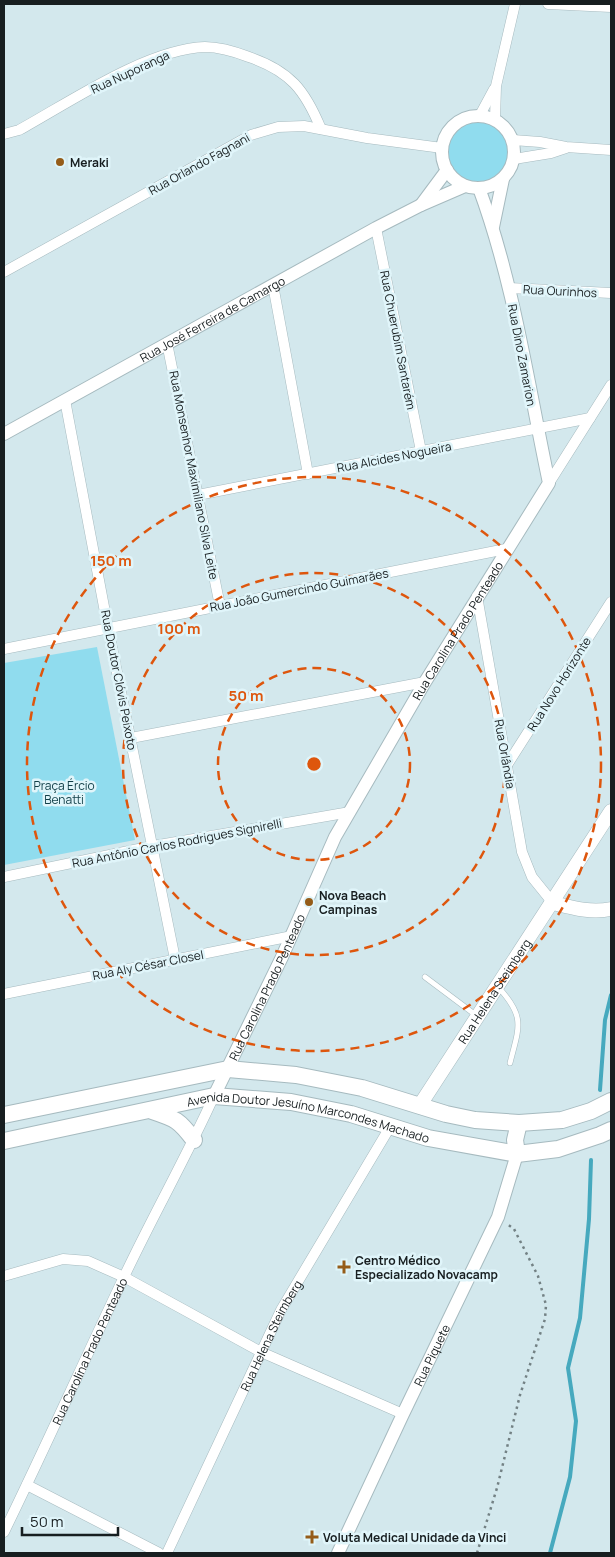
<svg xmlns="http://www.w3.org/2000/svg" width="615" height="1557" font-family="Manrope,sans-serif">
	<rect width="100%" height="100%" fill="#d3e8ed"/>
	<!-- green -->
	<g fill="#90dcee">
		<circle cx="478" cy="152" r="30"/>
		<path d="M97 647 135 840 4 865V663Z"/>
	</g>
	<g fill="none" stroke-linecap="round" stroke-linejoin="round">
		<!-- stream -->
		<g stroke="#46a9be" stroke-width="4">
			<path d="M600 1090 605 1020 611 995"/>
			<path d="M550 1553 570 1477 576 1421 568 1368 580 1318 589 1219 591 1160"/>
		</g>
		<!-- service casing -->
		<g stroke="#a6babf" stroke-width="6">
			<g id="service">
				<path d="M425 977 477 1016"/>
				<path d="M498 987C526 1017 519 1027 510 1063"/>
			</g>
		</g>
		<!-- minor casing -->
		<g stroke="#a6babf" stroke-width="11">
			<g id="minor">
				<path d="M548 4 611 7"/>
				<path d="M480 115 494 89"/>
				<path d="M495 119 496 86 515 4"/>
				<path d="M4 134 19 130C70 102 147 49 205 47 220 47 236 52 249 57 290 71 305 90 321 129"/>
				<path d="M513 140 540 142 566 147 611 150"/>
				<path d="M514 159 551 153 566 148"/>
				<path d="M376 228 421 451"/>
				<path d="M4 272 251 135 278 127 304 126 367 138 442 148"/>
				<path d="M273 285 308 474"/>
				<path d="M509 288 611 293"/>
				<path d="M167 343 220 606"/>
				<path d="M65 400 108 628 175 959"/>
				<path d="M549 483 611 385"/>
				<path d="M198 495 590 418"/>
				<path d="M477 596 522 852 532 877 553 903"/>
				<path d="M4 649 506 549"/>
				<path d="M131 738 425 682"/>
				<path d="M507 765 611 602"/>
				<path d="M4 877 153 846 350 812"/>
				<path d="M4 994 292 936"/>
				<path d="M4 1276 63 1259 88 1261 124 1277 261 1352 403 1414"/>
				<path d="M27 1485 159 1553"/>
				<path id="s1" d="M4 1532C45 1448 83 1363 123 1279 152 1217 186 1158 214 1096"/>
				<path id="s2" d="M167 1553 281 1310 390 1127"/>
			</g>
		</g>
		<!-- tertiary casing -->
		<g stroke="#a6babf" stroke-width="14">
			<g id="tertiary">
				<circle cx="478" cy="152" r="36"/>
				<path d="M421 205 447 170"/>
				<path d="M493 227 503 179"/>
				<path id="s3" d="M4 434 376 228 421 205 465 186"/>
				<path id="s4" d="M214 1096 282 957 335 837 425 682 549 483C528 384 514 283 479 188"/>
				<path id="s5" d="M338 1553 403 1414 498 1217 517 1154"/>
			</g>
		</g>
		<!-- secondary casing -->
		<g stroke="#a6babf" stroke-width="15">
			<g id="secondary">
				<path d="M553 903C573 908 591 913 611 909"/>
				<path id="s6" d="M420 1105 611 811"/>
			</g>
		</g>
		<!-- primary casing -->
		<g stroke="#a6babf" stroke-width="18">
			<g id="primary">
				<path d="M152 1111C176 1119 179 1120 194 1140"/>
				<path d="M4 1115 228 1069 296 1075 362 1088 446 1114 475 1120 519 1123 562 1120 591 1111 611 1101"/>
				<path id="s7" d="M4 1141 214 1096 291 1102 351 1114 428 1138 517 1154 558 1149 600 1135 611 1130"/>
				<path d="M517 1154 515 1140 519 1123"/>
			</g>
		</g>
		<!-- path -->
		<path stroke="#738184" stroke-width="2.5" stroke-dasharray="2.5 4" stroke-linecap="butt" d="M477 1553 497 1488 520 1395 545 1319 546 1305 538 1276 514 1229 507 1224"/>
		<!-- service -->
		<use href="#service" stroke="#fff" stroke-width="5"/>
		<!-- minor -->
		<use href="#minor" stroke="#fff" stroke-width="10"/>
		<!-- tertiary -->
		<use href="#tertiary" stroke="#fff" stroke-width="12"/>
		<!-- secondary -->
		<use href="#secondary" stroke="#fff" stroke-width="14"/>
		<!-- primary -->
		<use href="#primary" stroke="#fff" stroke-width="16"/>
	</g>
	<!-- distance rings -->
	<g fill="none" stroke="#de560d" stroke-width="2.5" stroke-dasharray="9 6">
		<circle cx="314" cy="764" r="96"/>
		<circle cx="314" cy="764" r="191"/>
		<circle cx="314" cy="764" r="287"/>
	</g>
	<!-- markers -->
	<g fill="#955c19" stroke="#e0f5fa" stroke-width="2">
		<circle cx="60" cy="162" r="5"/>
		<circle cx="309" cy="902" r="5"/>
		<path d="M341.5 1259.5h5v5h5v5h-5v5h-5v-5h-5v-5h5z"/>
		<path d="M309.5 1529.5h5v5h5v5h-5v5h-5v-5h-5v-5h5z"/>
	</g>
	<g text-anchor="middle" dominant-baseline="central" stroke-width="5" stroke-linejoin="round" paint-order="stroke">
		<!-- street labels -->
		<g font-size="12" fill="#171e20" stroke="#e0f5fa">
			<text transform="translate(130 72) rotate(-25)">Rua Nuporanga</text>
			<text transform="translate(199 164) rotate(-29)">Rua Orlando Fagnani</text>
			<text transform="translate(560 291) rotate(3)">Rua Ourinhos</text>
			<text stroke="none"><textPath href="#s3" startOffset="238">Rua José Ferreira de Camargo</textPath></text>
			<text transform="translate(398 340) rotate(79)">Rua Chuerubim Santarém</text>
			<text transform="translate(522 355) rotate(79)">Rua Dino Zamarion</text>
			<text transform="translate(394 457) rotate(-11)">Rua Alcides Nogueira</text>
			<text transform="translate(194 475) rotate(79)">Rua Monsenhor Maximiliano Silva Leite</text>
			<text transform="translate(299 590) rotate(-11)">Rua João Gumercindo Guimarães</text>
			<text stroke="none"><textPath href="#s4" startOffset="526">Rua Carolina Prado Penteado</textPath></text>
			<text transform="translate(119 680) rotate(79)">Rua Doutor Clóvis Peixoto</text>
			<text transform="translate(559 684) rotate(-58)">Rua Novo Horizonte</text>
			<text transform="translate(505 754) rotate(80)">Rua Orlândia</text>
			<text transform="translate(177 843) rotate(-11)">Rua Antônio Carlos Rodrigues Signirelli</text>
			<text transform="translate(148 965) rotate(-11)">Rua Aly César Closel</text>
			<text stroke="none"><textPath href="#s4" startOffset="121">Rua Carolina Prado Penteado</textPath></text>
			<text stroke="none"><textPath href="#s6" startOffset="136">Rua Helena Steimberg</textPath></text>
			<text stroke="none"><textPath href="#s7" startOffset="311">Avenida Doutor Jesuíno Marcondes Machado</textPath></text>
			<text stroke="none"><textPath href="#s2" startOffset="241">Rua Helena Steimberg</textPath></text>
			<text stroke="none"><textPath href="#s1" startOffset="200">Rua Carolina Prado Penteado</textPath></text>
			<text stroke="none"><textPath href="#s5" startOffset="219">Rua Piquete</textPath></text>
		</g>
		<!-- poi labels -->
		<g font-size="12" font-weight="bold" fill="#171e20" stroke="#e0f5fa" text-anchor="start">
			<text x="70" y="162">Meraki</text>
			<text x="319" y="895">Nova Beach<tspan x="319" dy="14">Campinas</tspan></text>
			<text x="355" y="1260">Centro Médico<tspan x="355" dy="14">Especializado Novacamp</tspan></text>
			<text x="323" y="1537">Voluta Medical Unidade da Vinci</text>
		</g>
		<!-- park labels -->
		<g font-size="12" fill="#103e47" stroke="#e0f5fa">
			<text x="64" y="785">Praça Ércio<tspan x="64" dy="14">Benatti</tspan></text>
		</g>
	</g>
	<circle cx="314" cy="764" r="8" fill="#de560d" stroke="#e0f5fa" stroke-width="2.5"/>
	<g font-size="15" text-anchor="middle" font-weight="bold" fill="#de560d" stroke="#e0f5fa" stroke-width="5" stroke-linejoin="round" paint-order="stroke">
		<text x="111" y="566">150 m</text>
		<text x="179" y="634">100 m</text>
		<text x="246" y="701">50 m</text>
	</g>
	<!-- border -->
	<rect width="615" height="1557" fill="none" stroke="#171e20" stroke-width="10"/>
	<!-- scale -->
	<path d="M22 1527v8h96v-8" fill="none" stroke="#171e20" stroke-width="2.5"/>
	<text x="30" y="1527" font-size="15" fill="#171e20" stroke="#e0f5fa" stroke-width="4" paint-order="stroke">50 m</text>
</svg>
